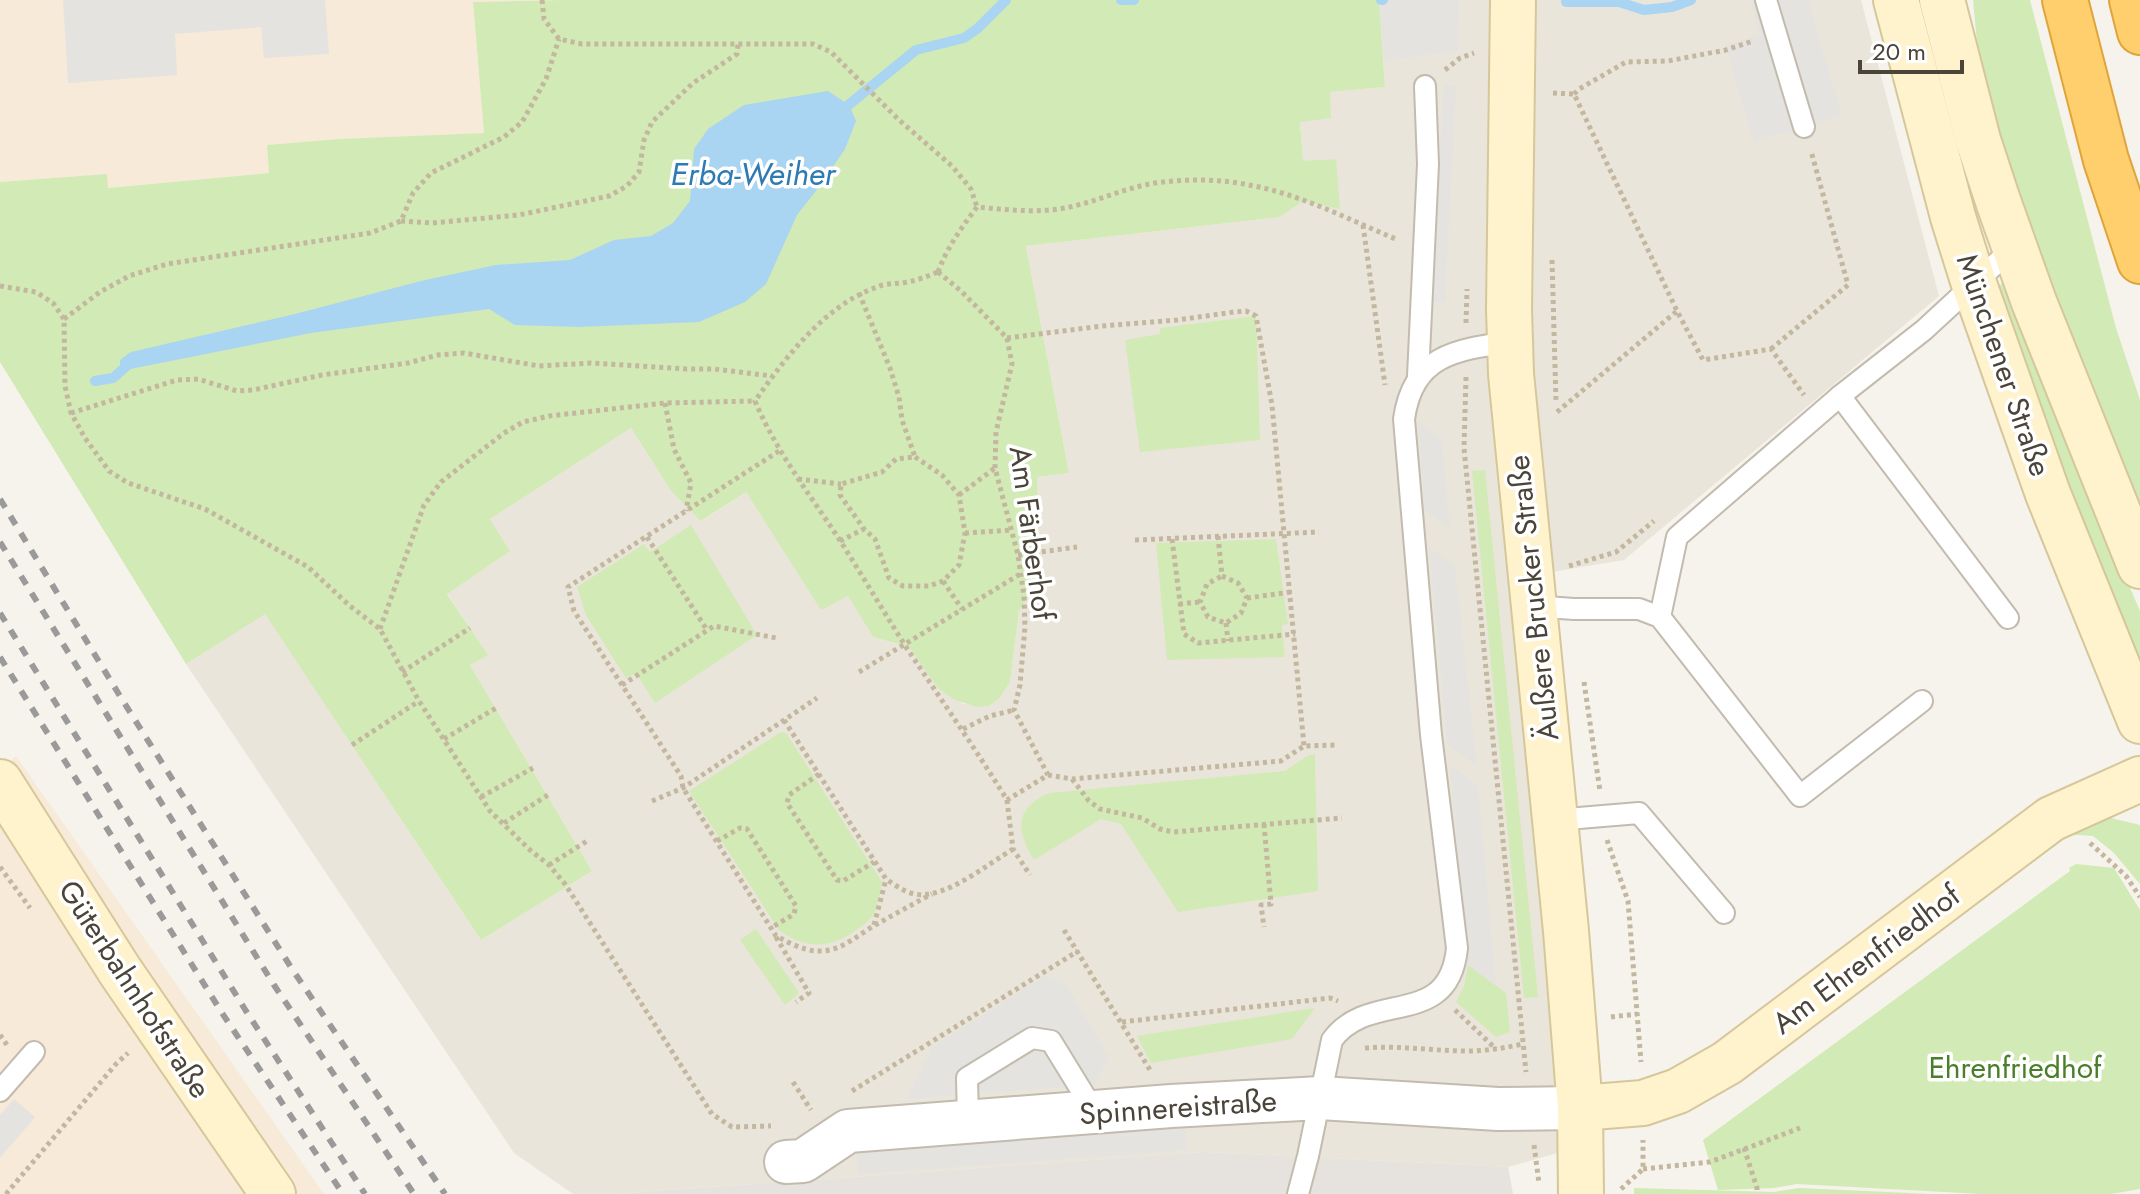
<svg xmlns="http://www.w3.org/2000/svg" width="2140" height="1194" font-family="Jost,sans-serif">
	<rect width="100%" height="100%" fill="#f6f3ec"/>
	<!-- residential -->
	<path fill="#eae5da" d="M1379 0H1861L1939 296 1624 560 1521 577 1582 1146 1508 1167 1205 1152 612 1194H573L514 1153 186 664 265 613 481 940 592 871 470 665 487 654 447 593 510 551 490 519 631 428 671 491 702 521 746 492 821 609 848 595 873 637 909 647 940 690 964 704 989 706 999 699 1010 682 1019 611 1041 579 1037 477 1069 473 1026 246 1280 217 1303 201 1335 159 1303 162 1300 121 1329 92 1385 87Z"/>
	<!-- commercial -->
	<g fill="#f7ead8">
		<path d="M0 0H561L473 2 484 133 339 139 268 145 269 173 107 188V174L0 182Z"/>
		<path d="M16 756 324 1194H0V770Z"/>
	</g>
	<!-- industrial -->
	<path fill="#e6e2dd" d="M1205 1152 1508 1167 1513 1194H613Z"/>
	<!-- green -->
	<g fill="#d2eab5">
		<path d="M561 0H1379L1385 87 1330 92 1331 118 1300 122 1303 161 1336 159 1340 209 1303 201 1280 217 1026 246 1069 473 1037 477 1041 579 1019 611 1010 682 999 699 989 706 977 707 955 700 940 690 935 684 909 647 873 637 848 596 821 610 746 492 701 521 671 491 631 428 490 519 510 551 447 594 488 655 470 665 592 871 481 940 265 614 186 664 0 362V182L107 174 108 188 269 173 267 145 339 139 484 133 473 2Z"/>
		<path d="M1973 0H2030L2116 328 2140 400V520L2015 195 1978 53Z"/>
		<path d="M2002 283H2005L2112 546 2140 611V671L2091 554 1998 288Z"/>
		<path d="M1256 316 1260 440 1140 452 1125 340 1160 334V328Z"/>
		<path d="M1485 470 1538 997 1524 998 1472 471Z"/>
		<path d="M691 525 757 635 655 703 636 673 626 678 586 615 577 587 644 544 650 552Z"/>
		<path d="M1276 539 1288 624 1282 625 1285 657 1167 660 1156 543Z"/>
		<path d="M781 732 786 733 882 882C880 892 878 904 874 913 870 921 862 926 855 931 830 949 804 949 779 930L689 791Z"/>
		<path d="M1315 754 1318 891 1178 912 1121 824 1101 819 1034 860C1016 830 1014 809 1049 793L1285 771 1307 756Z"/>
		<path d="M2111 818 2140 825V884L2113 852 2093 836 2061 834 2095 819Z"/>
		<path d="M2076 864 2114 868 2140 910V1189L2111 1194H1981L1797 1184 1774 1188 1718 1190 1703 1140 2070 871 2069 868Z"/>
		<path d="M756 929 799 993 785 1005 740 940Z"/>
		<path d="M1468 965 1506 993 1510 1032 1496 1037 1456 1002 1464 986Z"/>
		<path d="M1315 1008 1292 1039 1151 1063 1137 1036Z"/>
		<path d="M1634 1188 1774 1192 1799 1188 1932 1194H1634Z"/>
	</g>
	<!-- parking -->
	<g fill="#e5e3e0">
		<path d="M63 0H325L329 54 264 58 261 27 175 34 177 75 68 83Z"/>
		<path d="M1379 0H1459L1458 51 1384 61Z"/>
		<path d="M1751 0H1808L1842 115 1754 142 1725 45 1760 34Z"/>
		<path d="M1444 85 1456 87 1445 302H1431Z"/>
		<path d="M1418 422 1442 439 1450 529 1424 509Z"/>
		<path d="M1429 547 1455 565 1477 766 1447 744Z"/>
		<path d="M1450 765 1478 786 1496 986 1468 965Z"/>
		<path d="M1045 976 1065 983 1109 1056 1095 1085 907 1099 932 1047Z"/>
		<path d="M14 1099 35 1117 0 1158V1115Z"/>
		<path d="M1185 1124 1187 1150 858 1174 856 1148Z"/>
	</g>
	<!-- water -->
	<path fill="#a9d4f2" d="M828 91 849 105 856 121 845 149 819 187 797 215 766 284 745 302 699 322 578 327 515 325 489 309 311 333 120 371V360L131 352 295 314 421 281 496 265 570 260 614 240 651 236 673 223 690 201 694 149 708 129 744 105Z"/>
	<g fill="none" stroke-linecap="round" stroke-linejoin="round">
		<!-- stream -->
		<g stroke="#a9d4f2" stroke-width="10">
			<path d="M1121 0H1134"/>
			<path d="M1381 0H1383"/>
			<path d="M1566 2H1619L1644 10 1672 7 1691 0"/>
			<path d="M841 111 916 50 964 38 977 29 1006 0"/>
			<path d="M95 381 113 378 131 362"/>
		</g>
		<!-- lane casing -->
		<g stroke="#c2bbae" stroke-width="24">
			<g id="lane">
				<path d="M1766 0 1804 127"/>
				<path d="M1418 376 1428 164 1425 86"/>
				<path d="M1840 396 2008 618"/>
				<path d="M1532 606 1574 609H1639L1660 617 1800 796 1922 701"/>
				<path d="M1660 617 1677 537 1840 396 1924 330 2014 247"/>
				<path d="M1555 820 1639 813 1724 913"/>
				<path d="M0 1091 34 1052"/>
				<path d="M968 1121 967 1078 1032 1038 1051 1041 1094 1111"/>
				<path d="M1298 1194 1308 1156 1332 1040C1370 988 1449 1031 1457 948L1431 735 1404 419C1413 356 1454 350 1509 342"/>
			</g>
		</g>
		<!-- street casing -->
		<g stroke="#c2bbae" stroke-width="46">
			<path id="street" d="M786 1162 803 1161 848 1131 1171 1106 1320 1098 1498 1109 1580 1108"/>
		</g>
		<!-- secondary casing -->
		<g stroke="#d6c79b" stroke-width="48">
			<g id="secondary">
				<path d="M1513 0 1509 309 1511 374 1566 931 1580 1108 1581 1194"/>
				<path d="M1896 0 1953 217 1974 284 2048 494 2140 721"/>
				<path d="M1942 0 1978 140 1998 201 2034 302 2140 566"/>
				<path d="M0 782 120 971 273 1194"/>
				<path d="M1580 1108 1643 1103 1678 1091 1727 1063 2051 819 2140 779"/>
			</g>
		</g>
		<!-- highway casing -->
		<g stroke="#e0a43c" stroke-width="48">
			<g id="highway">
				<path d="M2065 0 2106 160 2140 261"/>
				<path d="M2132 0 2140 32"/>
			</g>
		</g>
		<!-- path -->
		<g stroke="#c4b79f" stroke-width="5" stroke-dasharray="4 4" stroke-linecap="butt">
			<path d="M542 0 544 19 559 39 582 44H813L831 52 899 120 952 166 971 189 977 207"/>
			<path d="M1445 70 1460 58 1474 53"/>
			<path d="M1553 93 1574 94 1677 311 1703 360 1771 349 1804 395"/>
			<path d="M1574 94 1579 89 1626 62 1668 61 1726 50 1753 41"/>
			<path d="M401 221 432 223 519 215 609 196 627 186 639 172 644 140 652 122 693 83 737 54 738 44"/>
			<path d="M1363 225 1385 385"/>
			<path d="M1552 260 1556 402"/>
			<path d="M938 272 961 291 1007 338 1012 364 996 432 995 468 1018 555 1024 596 1025 627 1020 685 1014 710 1048 775 1007 800C975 748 940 698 906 647 884 612 863 577 841 542 811 496 777 453 755 401 785 358 825 305 877 287 886 283 897 284 908 282 918 280 928 276 938 272Z"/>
			<path d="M938 272C947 248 961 228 977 207 1009 210 1043 214 1074 206 1104 199 1132 185 1163 182 1191 179 1221 179 1249 185 1300 194 1350 220 1398 240"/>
			<path d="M0 286 36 292 53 303 64 319 65 386 71 413 85 438 109 471 128 483 205 509 308 567 350 606 380 629 419 701 490 811 530 850 549 865 565 884 712 1114 732 1127 771 1126"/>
			<path d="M859 293 890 368 899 397 902 420 915 457"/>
			<path d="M64 319 100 292 129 276 167 264 370 233 401 221 413 193 431 173 504 137 522 122 546 79 559 39"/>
			<path d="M1466 323 1467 289"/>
			<path d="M1007 338 1102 326 1177 320 1234 312 1246 311 1256 316 1272 405 1304 746"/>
			<path d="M1771 349 1848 285 1811 151"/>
			<path d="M1466 377 1464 448 1526 1072"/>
			<path d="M665 403 674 449 691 483 686 511"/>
			<path d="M1557 412 1677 311"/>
			<path d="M71 413 177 380 198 379 237 391 253 390 322 375 408 363 438 355 464 353 539 366 591 363 687 369H714L772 376"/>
			<path d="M779 451 568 587 574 611 681 776 683 788 776 936C790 943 805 952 822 951 843 950 859 934 877 924 895 914 913 904 932 894"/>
			<path d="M915 457 942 475 959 495 965 533 959 565 943 581 929 586H903L889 578 875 539 864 529 840 495 841 484 882 472 896 459Z"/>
			<path d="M798 479 841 484"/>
			<path d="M959 495 995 468"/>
			<path d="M965 533 1011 530"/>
			<path d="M1218 536 1222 576"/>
			<path d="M647 537 707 630"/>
			<path d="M1172 539 1184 634 1198 643 1295 634"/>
			<path d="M1135 540 1319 532"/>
			<path d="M840 541 864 529"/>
			<path d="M1018 555 1077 547"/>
			<path d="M1569 566 1616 552 1654 521"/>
			<path d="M1222 576 1238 583 1247 598 1241 613 1226 623 1208 617 1200 602 1207 584Z"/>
			<path d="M943 581 962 609"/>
			<path d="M1247 598 1291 592"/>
			<path d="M1179 604 1200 602"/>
			<path d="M1226 623 1228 641"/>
			<path d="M380 629 424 505 441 482 504 433 523 422 549 416 665 403 755 401"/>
			<path d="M402 672 470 628"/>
			<path d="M859 672 1022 573"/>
			<path d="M1584 682 1600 791"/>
			<path d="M622 685 714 626 776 638"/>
			<path d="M784 720 886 879C895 885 904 892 915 894 944 900 988 864 1013 849"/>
			<path d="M963 729 990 716 1014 710"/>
			<path d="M444 739 496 708"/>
			<path d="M352 745 419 701"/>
			<path d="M819 774 789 795 787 803 837 880 843 881 874 862"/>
			<path d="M1048 775 1072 779 1281 761 1304 746 1336 745"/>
			<path d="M1072 779 1089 801 1100 809 1142 818 1160 829 1173 832 1342 818"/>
			<path d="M481 797 533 768"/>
			<path d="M1007 800 1013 849 1030 875"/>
			<path d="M652 801 683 788 817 698"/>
			<path d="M504 823 548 795"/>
			<path d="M1264 824 1271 904 1261 905 1264 927"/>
			<path d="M1607 840 1628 901 1641 1062"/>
			<path d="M717 841 740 828 747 829 796 906 794 914 771 928"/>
			<path d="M2090 843 2126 876 2140 897"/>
			<path d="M549 865 587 841"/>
			<path d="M0 867 30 908"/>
			<path d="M874 925 886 879"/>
			<path d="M1064 930 1150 1070"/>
			<path d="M776 937 809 993 796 1002"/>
			<path d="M1455 1010 1496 1049"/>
			<path d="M1611 1017 1637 1014"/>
			<path d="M1122 1022 1330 998 1338 1001"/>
			<path d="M0 1035 7 1045"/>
			<path d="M1365 1048C1399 1045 1432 1051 1466 1051 1486 1051 1504 1048 1523 1044"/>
			<path d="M793 1082 811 1110"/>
			<path d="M852 1091 1078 951"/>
			<path d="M1534 1145 1539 1183"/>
			<path d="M1744 1148 1757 1188V1194"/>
			<path d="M1643 1169 1710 1162 1800 1128"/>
			<path d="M1621 1189 1643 1169V1140"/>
			<path d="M6 1194 116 1064 128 1053"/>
		</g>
		<!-- lane -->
		<use href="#lane" stroke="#fff" stroke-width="20"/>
		<!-- street -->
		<use href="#street" stroke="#fff" stroke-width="42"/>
		<!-- secondary -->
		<use href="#secondary" stroke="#fff3cd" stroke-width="44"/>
		<!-- highway -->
		<use href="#highway" stroke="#ffcf6e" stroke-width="44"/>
		<!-- rail -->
		<g stroke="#9a9a9a" stroke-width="6" stroke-dasharray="10 10" stroke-linecap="butt">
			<path d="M0 499 123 701 292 969 445 1194"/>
			<path d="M0 542 274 985 414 1194"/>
			<path d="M0 613 246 1011 365 1194"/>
			<path d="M0 657 222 1013 343 1194"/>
		</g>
	</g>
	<g text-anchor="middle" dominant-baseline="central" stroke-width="7" stroke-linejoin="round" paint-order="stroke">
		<!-- street labels -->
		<g font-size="30" fill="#4b4439" stroke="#fff">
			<text transform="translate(2004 365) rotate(71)">Münchener Straße</text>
			<text transform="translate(1032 533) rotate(82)">Am Färberhof</text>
			<text transform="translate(1533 598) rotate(-96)">Äußere Brucker Straße</text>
			<text transform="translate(1866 959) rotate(-37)">Am Ehrenfriedhof</text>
			<text transform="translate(135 989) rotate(57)">Güterbahnhofstraße</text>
			<text transform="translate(1178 1107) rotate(-4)">Spinnereistraße</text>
		</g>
		<!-- park labels -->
		<g font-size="30" fill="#4a7f2a" stroke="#fff">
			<text x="2015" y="1067">Ehrenfriedhof</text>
		</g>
		<!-- water labels -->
		<g font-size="32" font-style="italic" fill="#2e7ab2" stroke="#fff">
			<text x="753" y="174">Erba-Weiher</text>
		</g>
	</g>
	<!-- scale -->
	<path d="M1860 60v12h102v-12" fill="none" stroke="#4b4439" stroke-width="4"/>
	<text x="1872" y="60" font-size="24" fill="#4b4439" stroke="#ffffff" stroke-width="6" paint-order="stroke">20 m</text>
</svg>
